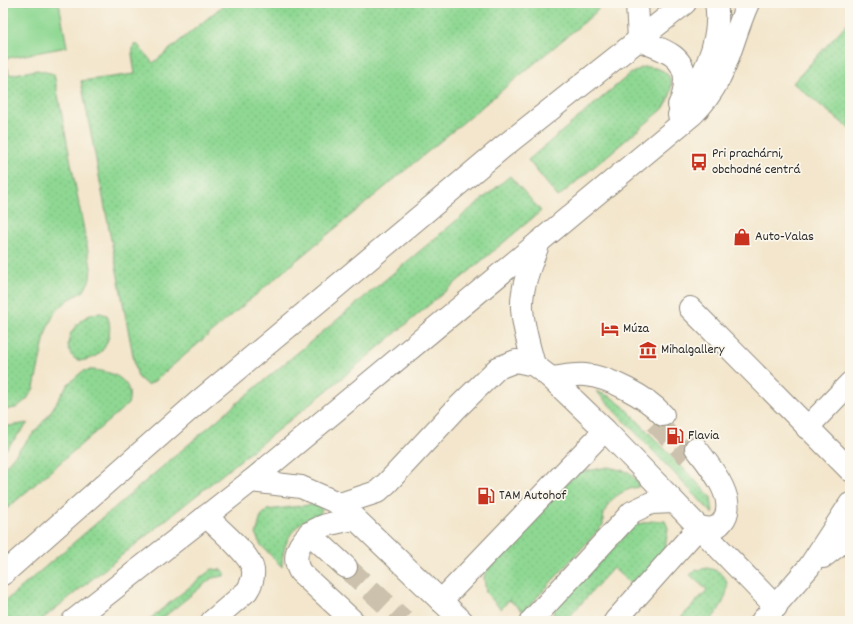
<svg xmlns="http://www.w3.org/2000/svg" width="853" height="624" font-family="Dekko,sans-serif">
	<defs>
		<pattern id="grass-dots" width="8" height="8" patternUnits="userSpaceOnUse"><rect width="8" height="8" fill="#8fd893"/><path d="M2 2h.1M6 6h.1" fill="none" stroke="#7cba7f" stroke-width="1.8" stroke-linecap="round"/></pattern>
	</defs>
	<rect width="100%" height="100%" fill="#fbf7ec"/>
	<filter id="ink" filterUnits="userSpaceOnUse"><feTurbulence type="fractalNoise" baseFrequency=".025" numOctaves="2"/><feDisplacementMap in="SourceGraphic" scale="8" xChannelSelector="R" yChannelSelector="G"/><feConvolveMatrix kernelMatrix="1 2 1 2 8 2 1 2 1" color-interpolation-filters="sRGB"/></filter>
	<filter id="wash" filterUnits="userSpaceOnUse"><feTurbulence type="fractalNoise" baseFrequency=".012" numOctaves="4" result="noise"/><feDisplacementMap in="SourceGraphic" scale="16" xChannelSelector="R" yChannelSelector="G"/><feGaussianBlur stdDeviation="0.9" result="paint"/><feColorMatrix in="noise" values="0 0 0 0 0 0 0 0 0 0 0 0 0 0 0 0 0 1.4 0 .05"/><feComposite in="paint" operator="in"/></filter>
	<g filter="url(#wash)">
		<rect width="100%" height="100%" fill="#f3e6cc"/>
		<!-- grass -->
		<g fill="url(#grass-dots)" stroke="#5d825f">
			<path d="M226 3H601L597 11 588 19 292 264 152 383 147 385 138 377 135 366 81 81 135 74 132 54 134 45 137 44 153 63Z"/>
			<path d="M850 20V129L793 83Z"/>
			<path d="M643 67C674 66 678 87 663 109L558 197 528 160 630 74Z"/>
			<path d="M8 68 9 75 37 70 54 74 91 267 90 279 84 291 68 300 55 312 46 331 34 388 27 399 16 408 3 410V69Z"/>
			<path d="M510 176 541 211 330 388 40 621H3V603L237 403Z"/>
			<path d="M100 313 107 315C114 331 107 354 89 359 69 366 63 344 73 330 80 319 88 314 100 313Z"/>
			<path d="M90 370C104 370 125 375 129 391 130 395 129 400 128 404L3 512V469L48 416 68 384 83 371Z"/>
			<path d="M596 391 611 397 624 407 711 497 713 514Z"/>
			<path d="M28 423 3 453V427Z"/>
			<path d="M608 467 629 472 638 482V487C618 491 602 503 603 525L524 612 509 600 501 609 486 593 484 577 486 571 577 473Z"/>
			<path d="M309 505 319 506 322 509 320 514C295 520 282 541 282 567L260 544 256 535 261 516 267 510Z"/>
			<path d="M652 521H665L668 528 665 549 634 587 613 568 570 616 576 621H551L555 609 634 525Z"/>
			<path d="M707 568C741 574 725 604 710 621H678L707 590 690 575 696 570Z"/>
			<path d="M212 569 222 570 225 573 224 576 212 578 159 621H147Z"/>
		</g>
		<!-- green -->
		<path fill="#8fd893" stroke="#5d825f" d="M3 3H59L67 47 3 59Z"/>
	</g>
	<g filter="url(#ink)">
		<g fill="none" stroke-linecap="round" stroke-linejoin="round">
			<!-- minor-tunnel -->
			<g stroke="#cbc1ac" stroke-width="22" stroke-dasharray="22 11" stroke-linecap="butt">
				<path d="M655 422 688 456"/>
				<path d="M346 567 404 621"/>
			</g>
			<!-- minor casing -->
			<g stroke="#8f887c" stroke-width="24">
				<g id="minor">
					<path d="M637 3 639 40"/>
					<path d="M639 40C659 49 683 53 685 78 685 87 684 97 679 105"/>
					<path d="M679 115C700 83 723 42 716 3"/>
					<path d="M690 308 850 470"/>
					<path d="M534 365C529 346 523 327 522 308 521 285 532 262 539 242"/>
					<path d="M551 378C562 377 574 374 585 375 609 377 647 397 663 415"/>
					<path d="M807 428 850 383"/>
					<path d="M251 481 301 487 340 504 462 621"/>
					<path d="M340 504 377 492 387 483 455 410 498 368 516 361 534 365 551 378 605 430 776 607"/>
					<path d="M206 516C218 528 251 555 253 570 254 578 251 585 247 591L212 621"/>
					<path d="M309 533 346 567"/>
					<path d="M823 557 850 536"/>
					<path d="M3 574 198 402 300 317 503 147 685 3"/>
					<path d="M441 601 605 430"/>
					<path d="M73 621 251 481 693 114C728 80 729 45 748 3"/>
					<path d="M353 621 300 572C295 563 295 554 300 545 313 524 334 523 355 519"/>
					<path d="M531 621 632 512 651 503 674 502"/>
					<path d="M615 621 699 527C708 529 716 530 722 522 740 501 709 465 696 448"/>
					<path d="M762 621 809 567 850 504"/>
				</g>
			</g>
			<!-- minor -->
			<use href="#minor" stroke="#fff" stroke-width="22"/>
		</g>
	</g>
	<!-- icons -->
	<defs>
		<g id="bus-bare" transform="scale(1.38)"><path d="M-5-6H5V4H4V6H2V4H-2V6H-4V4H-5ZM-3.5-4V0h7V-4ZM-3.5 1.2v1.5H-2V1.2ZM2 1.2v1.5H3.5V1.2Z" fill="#c8321e" stroke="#fbf7ec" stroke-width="2.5" paint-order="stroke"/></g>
		<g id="shop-bare" transform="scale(1.38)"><path d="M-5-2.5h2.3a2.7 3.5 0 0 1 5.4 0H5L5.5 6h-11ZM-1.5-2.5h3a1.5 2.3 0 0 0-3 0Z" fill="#c8321e" stroke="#fbf7ec" stroke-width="2.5" paint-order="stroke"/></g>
		<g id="hotel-bare" transform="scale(1.38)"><path d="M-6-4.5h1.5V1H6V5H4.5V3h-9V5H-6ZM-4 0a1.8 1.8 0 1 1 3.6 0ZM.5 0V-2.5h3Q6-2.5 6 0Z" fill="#c8321e" stroke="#fbf7ec" stroke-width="2.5" paint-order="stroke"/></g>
		<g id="museum-bare" transform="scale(1.38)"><path d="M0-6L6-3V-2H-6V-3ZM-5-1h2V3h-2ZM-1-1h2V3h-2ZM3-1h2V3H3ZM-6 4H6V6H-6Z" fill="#c8321e" stroke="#fbf7ec" stroke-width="2.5" paint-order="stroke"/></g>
		<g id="fuel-bare" transform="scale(1.38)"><path d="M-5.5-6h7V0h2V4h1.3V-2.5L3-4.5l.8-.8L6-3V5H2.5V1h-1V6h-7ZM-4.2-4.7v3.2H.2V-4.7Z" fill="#c8321e" stroke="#fbf7ec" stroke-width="2.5" paint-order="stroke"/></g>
	</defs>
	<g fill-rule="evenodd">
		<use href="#bus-bare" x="699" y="162"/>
		<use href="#shop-bare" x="742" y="237"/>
		<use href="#hotel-bare" x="610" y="329"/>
		<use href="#museum-bare" x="648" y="350"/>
		<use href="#fuel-bare" x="675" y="436"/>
		<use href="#fuel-bare" x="486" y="496"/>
	</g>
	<g text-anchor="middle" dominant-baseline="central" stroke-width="3.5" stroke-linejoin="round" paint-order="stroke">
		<!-- poi labels -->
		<g font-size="14" fill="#2b2b2b" stroke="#fbf7ec" text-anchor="start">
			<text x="712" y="154">Pri prachárni,<tspan x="712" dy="16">obchodné centrá</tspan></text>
			<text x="755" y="237">Auto-Valas</text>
			<text x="623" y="329">Múza</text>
			<text x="661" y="350">Mihalgallery</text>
			<text x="688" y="436">Flavia</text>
			<text x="499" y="496">TAM Autohof</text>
		</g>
	</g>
	<!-- margin -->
	<rect width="853" height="624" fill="none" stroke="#fbf7ec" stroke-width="16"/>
</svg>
